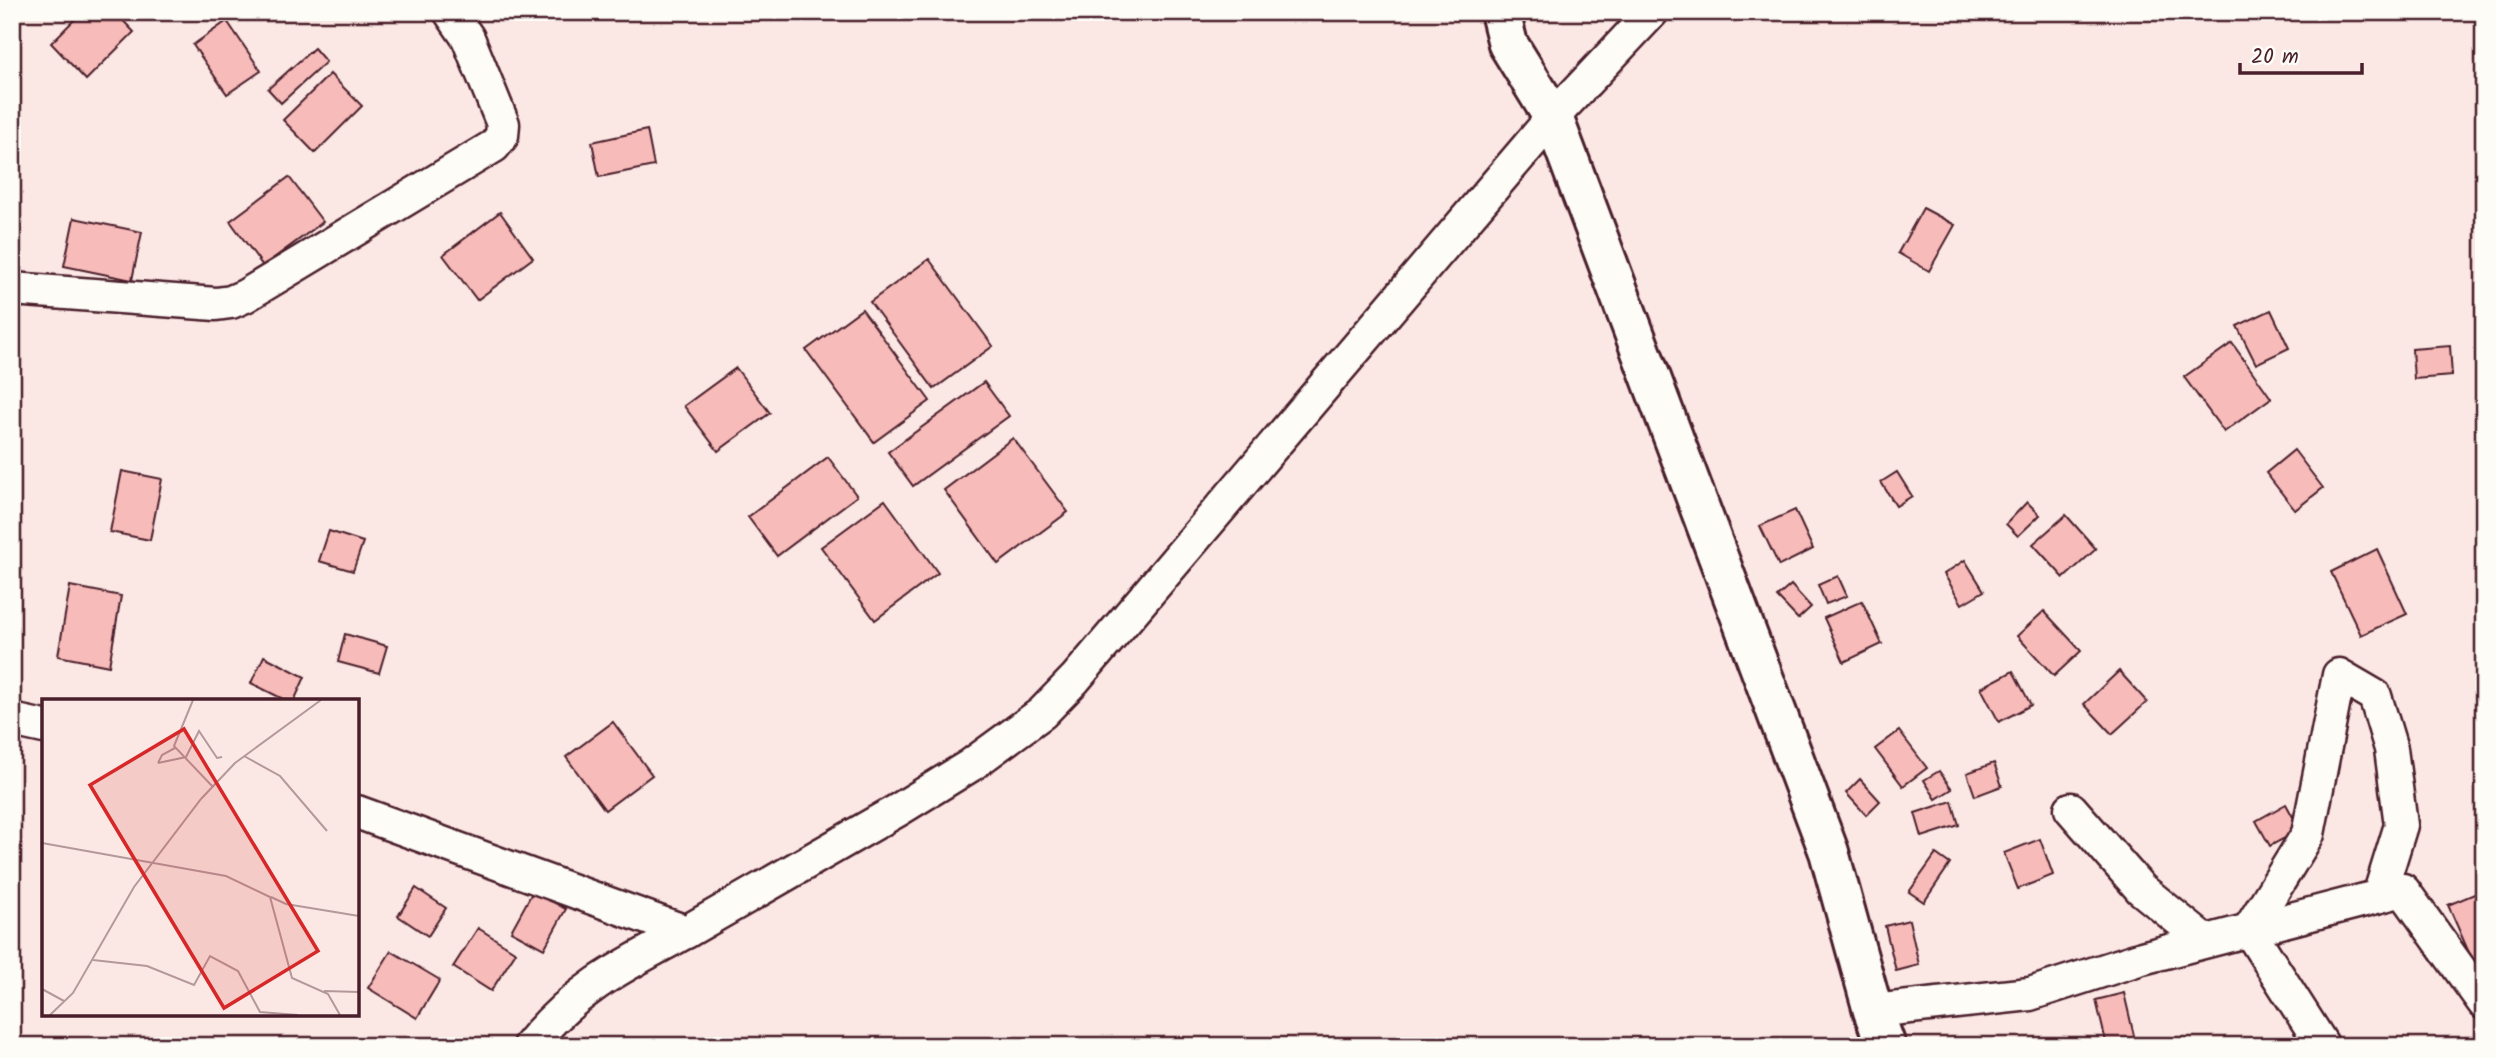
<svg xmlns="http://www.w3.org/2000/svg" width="2496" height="1058" font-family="Kalam,sans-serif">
	<rect width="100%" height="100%" fill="#fbe8e4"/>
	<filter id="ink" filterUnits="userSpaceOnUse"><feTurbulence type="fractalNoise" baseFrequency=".0143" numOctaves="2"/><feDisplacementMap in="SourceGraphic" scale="14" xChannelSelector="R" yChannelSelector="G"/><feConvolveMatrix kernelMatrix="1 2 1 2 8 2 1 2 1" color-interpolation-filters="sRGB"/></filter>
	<g filter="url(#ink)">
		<!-- building -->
		<g fill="#f7bbb9" stroke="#4a1f2b" stroke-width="2">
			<path d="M82 12H115L134 32 86 80 51 43Z"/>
			<path d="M227 21 261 71 227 94 193 45Z"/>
			<path d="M314 48 326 62 281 103 268 89Z"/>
			<path d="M330 74 362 106 315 153 283 120Z"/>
			<path d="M647 130 654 166 599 177 592 142Z"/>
			<path d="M289 177 323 222 263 266 230 221Z"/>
			<path d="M1923 208 1955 225 1929 271 1898 253Z"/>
			<path d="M500 212 533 258 477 300 443 255Z"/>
			<path d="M74 218 142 232 132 280 64 266Z"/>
			<path d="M929 259 993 346 934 389 870 302Z"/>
			<path d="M862 309 930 401 874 442 806 350Z"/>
			<path d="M2271 310 2289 348 2256 364 2237 326Z"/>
			<path d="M2232 343 2271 398 2224 432 2184 377Z"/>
			<path d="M2450 346 2452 376 2414 379 2412 349Z"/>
			<path d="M736 368 770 413 718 451 684 406Z"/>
			<path d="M984 382 1009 416 913 486 888 452Z"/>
			<path d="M1013 438 1068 512 998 564 944 490Z"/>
			<path d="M2294 450 2323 488 2295 510 2266 473Z"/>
			<path d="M828 457 857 496 777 556 748 517Z"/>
			<path d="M122 471 162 479 150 540 110 532Z"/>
			<path d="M1897 472 1912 496 1896 506 1881 482Z"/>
			<path d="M885 500 938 573 875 620 821 547Z"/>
			<path d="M2027 502 2040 515 2018 536 2006 524Z"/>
			<path d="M1795 510 1813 549 1779 566 1760 526Z"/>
			<path d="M2066 515 2096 549 2064 578 2033 544Z"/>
			<path d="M329 531 363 542 353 571 319 561Z"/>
			<path d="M2377 549 2407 614 2361 635 2331 572Z"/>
			<path d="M1965 560 1984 591 1962 604 1944 574Z"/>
			<path d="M1838 576 1847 596 1826 604 1818 585Z"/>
			<path d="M1791 585 1811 607 1798 619 1777 597Z"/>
			<path d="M70 586 121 596 109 666 58 656Z"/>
			<path d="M1862 601 1882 644 1844 662 1824 618Z"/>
			<path d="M2044 611 2081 651 2054 676 2017 636Z"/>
			<path d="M345 634 387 646 379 673 338 662Z"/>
			<path d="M264 656 305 677 294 701H287L251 683Z"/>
			<path d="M2013 671 2031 705 1999 722 1981 688Z"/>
			<path d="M2119 671 2147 702 2112 734 2084 704Z"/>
			<path d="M613 722 652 775 605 810 566 757Z"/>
			<path d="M1899 731 1927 768 1903 786 1875 749Z"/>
			<path d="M1994 763 2002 786 1975 796 1967 773Z"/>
			<path d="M1939 771 1952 789 1936 799 1924 780Z"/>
			<path d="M1860 779 1880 801 1866 815 1846 793Z"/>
			<path d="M1952 801 1959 825 1922 837 1915 813Z"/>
			<path d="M2286 804 2300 830 2270 846 2256 821Z"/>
			<path d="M2040 839 2053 875 2018 889 2004 853Z"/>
			<path d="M1936 854 1950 864 1924 902 1909 892Z"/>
			<path d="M416 888 446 908 428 936 398 916Z"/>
			<path d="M2484 890V968L2477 971 2448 905Z"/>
			<path d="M533 891 566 909 544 949 511 931Z"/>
			<path d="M1909 920 1919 965 1896 971 1885 926Z"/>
			<path d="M478 928 516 952 491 991 453 967Z"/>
			<path d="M391 951 440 980 417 1018 368 988Z"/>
			<path d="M2124 993 2135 1040 2107 1046 2096 1000Z"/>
		</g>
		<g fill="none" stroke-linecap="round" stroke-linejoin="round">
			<!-- street casing -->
			<g stroke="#4a1f2b" stroke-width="37">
				<g id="street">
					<path d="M12 289 216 304 231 302 245 296 494 146 502 136 503 124 468 38 450 12"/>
					<path d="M12 720 44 727"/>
					<path d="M2071 809 2141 889 2205 941"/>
					<path d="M357 812 686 932 898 810 971 765 1042 713 1075 679 1553 117 1652 12"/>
					<path d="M1873 1011 2030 994 2142 958 2403 890 2484 1003"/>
					<path d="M529 1046C575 989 624 965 686 932"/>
					<path d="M2323 1046 2249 930 2308 834 2339 675 2375 696 2391 749 2401 825 2379 896"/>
				</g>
			</g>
			<!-- secondary casing -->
			<g stroke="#4a1f2b" stroke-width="44">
				<path id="secondary" d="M1500 12 1508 44 1553 117 1829 852 1873 1011 1886 1046"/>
			</g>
			<!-- street -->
			<use href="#street" stroke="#fdfcf7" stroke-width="32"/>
			<!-- secondary -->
			<use href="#secondary" stroke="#fdfcf7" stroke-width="38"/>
		</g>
	</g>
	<!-- overview -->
	<g transform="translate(42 699)">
		<rect width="317" height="317" fill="#fbe8e4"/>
		<path fill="none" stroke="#b4989a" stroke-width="2" d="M151 1 132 47 171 88M202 57 238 77 285 132M116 64 144 58 157 32 175 59 180 58M116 64 120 56 133 49M0 144 184 177 228 198 250 279 286 295 298 316M229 198 244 205 317 217M51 261 105 267 152 286 168 257 196 272 218 313 256 316M0 290 22 302M282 292 317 293M8 316 31 294 92 188 159 100 193 64 279 1"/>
		<path fill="#d62828" fill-opacity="0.15" stroke="#d62828" stroke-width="3.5" d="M142 30 276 252 182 309 48 86Z"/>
		<rect width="317" height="317" fill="none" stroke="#4a1f2b" stroke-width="3.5"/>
	</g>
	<!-- margin -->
	<rect width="2496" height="1058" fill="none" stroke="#fdfcf7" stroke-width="42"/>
	<rect x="21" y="21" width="2454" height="1016" fill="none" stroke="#4a1f2b" stroke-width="2.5" filter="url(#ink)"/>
	<!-- scale -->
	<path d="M2240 63v10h122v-10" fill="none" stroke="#4a1f2b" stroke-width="3.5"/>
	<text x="2251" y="63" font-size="21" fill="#4a1f2b" stroke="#fdfcf7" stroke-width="5" paint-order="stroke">20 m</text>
</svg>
